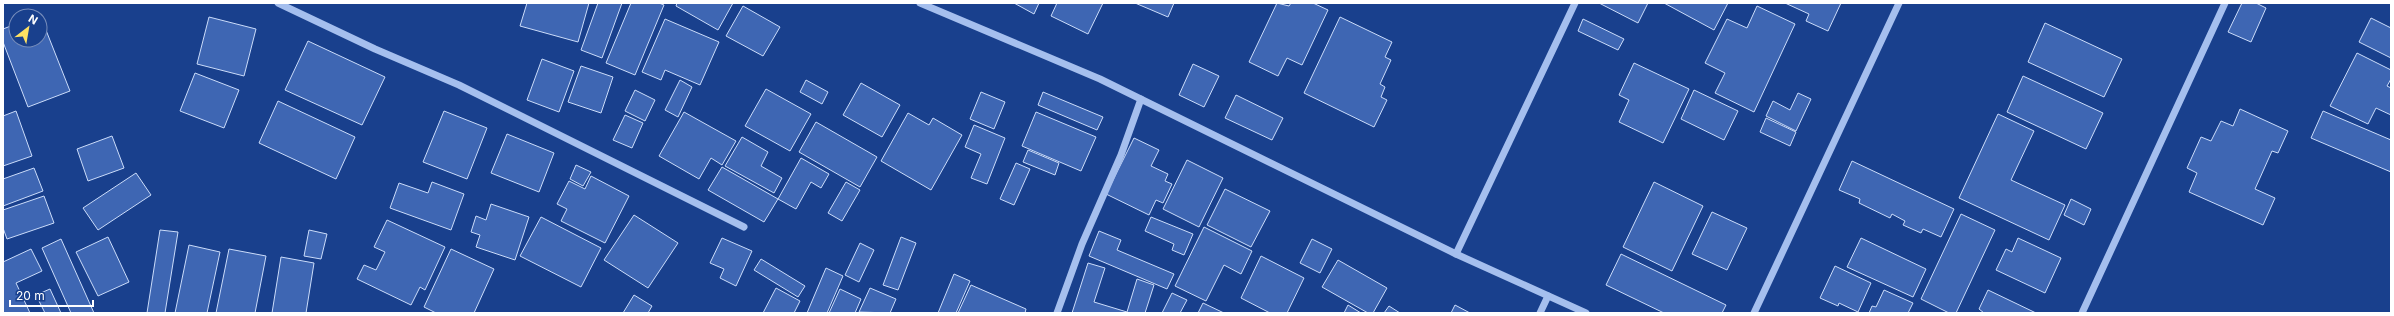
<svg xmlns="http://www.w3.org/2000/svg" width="2394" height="316" font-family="Inter,sans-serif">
	<rect width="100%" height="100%" fill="#19408d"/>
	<!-- building -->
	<g fill="#3e66b3" stroke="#cbdcfa">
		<path d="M527 3H589L578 42 520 26Z"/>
		<path d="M598 3H622L602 58 581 50Z"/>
		<path d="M631 3H659L664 5 635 75 606 63Z"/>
		<path d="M677 3H733L718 30 676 6Z"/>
		<path d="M1014 3H1039L1034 14Z"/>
		<path d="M1057 3H1103L1088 34 1051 16Z"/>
		<path d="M1135 3H1174L1168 17Z"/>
		<path d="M1277 3 1289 6 1291 3H1313L1328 10 1302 65 1287 58 1278 76 1249 62Z"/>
		<path d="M1599 3H1648L1638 23Z"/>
		<path d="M1664 3H1728L1714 30Z"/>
		<path d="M1785 3H1841L1828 31 1806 21 1809 14Z"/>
		<path d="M2242 3H2256L2266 8 2251 42 2228 32Z"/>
		<path d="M743 6 780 27 763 56 726 36Z"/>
		<path d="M1757 6 1795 24 1754 112 1715 93 1725 73 1705 63 1727 19 1747 28Z"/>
		<path d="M40 15 70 91 28 107 3 42V29L16 24V40H40V16H37Z"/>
		<path d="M209 17 256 29 244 76 197 64Z"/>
		<path d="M1340 17 1392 42 1385 57 1391 60 1380 84 1385 87 1381 97 1387 100 1374 127 1304 93Z"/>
		<path d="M2371 18 2391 28V58L2359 42Z"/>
		<path d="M665 19 719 42 700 85 665 70 661 80 642 72Z"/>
		<path d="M1583 19 1624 39 1618 50 1578 31Z"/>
		<path d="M2045 23 2122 59 2104 97 2028 62Z"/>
		<path d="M308 41 385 77 362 125 285 90Z"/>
		<path d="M2357 53 2391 70V79L2387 86 2391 88V115L2376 108 2368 124 2330 106Z"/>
		<path d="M542 59 574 71 559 112 527 100Z"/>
		<path d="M1634 63 1689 89 1663 143 1619 122 1629 100 1619 95Z"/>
		<path d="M1193 64 1219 76 1204 107 1179 95Z"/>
		<path d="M581 66 613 77 601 113 568 102Z"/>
		<path d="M195 73 239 90 224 128 180 111Z"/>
		<path d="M2023 76 2103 113 2086 149 2007 112Z"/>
		<path d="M680 80 692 87 678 117 665 110Z"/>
		<path d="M806 80 828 92 822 104 800 92Z"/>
		<path d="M861 83 900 105 882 137 843 115Z"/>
		<path d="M766 89 811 114 790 151 745 126Z"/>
		<path d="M635 90 655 100 645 121 625 111Z"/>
		<path d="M1694 90 1738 111 1724 140 1681 119Z"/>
		<path d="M981 92 1005 102 994 129 970 119Z"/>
		<path d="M1043 92 1103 117 1097 130 1038 105Z"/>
		<path d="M1798 93 1811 99 1796 131 1766 116 1773 101 1790 110Z"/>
		<path d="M1236 95 1283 118 1272 140 1225 118Z"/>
		<path d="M278 101 355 137 336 179 259 143Z"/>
		<path d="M2240 109 2288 131 2278 153 2272 151 2255 189 2275 198 2263 225 2189 192 2197 173 2187 168 2201 137 2211 141 2221 121 2233 126Z"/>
		<path d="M16 111 32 156 3 166V116Z"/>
		<path d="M444 111 487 128 467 179 423 162Z"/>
		<path d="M2323 111 2391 140V172L2311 138Z"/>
		<path d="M684 112 736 141 722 165 711 158 699 179 659 156Z"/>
		<path d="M1036 112 1096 137 1081 171 1022 146Z"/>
		<path d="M908 113 929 125 933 118 962 135 931 190 881 161Z"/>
		<path d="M1998 114 2034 131 2011 180 2065 205 2049 240 1959 198Z"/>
		<path d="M625 115 643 123 632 148 613 140Z"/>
		<path d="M1766 118 1796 132 1790 146 1760 132Z"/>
		<path d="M816 122 877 157 860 187 799 152Z"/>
		<path d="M974 125 1005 138 987 184 971 178 981 154 965 147Z"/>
		<path d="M507 134 554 153 539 192 491 173Z"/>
		<path d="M112 136 124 168 88 181 77 149Z"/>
		<path d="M742 137 768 152 761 166 782 178 774 193 725 166Z"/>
		<path d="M1134 138 1159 150 1151 166 1168 174 1165 181 1172 184 1163 203 1156 200 1149 215 1106 194Z"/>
		<path d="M1028 150 1059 163 1055 175 1023 162Z"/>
		<path d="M801 158 829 174 821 188 811 182 796 209 778 199Z"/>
		<path d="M1187 160 1223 178 1199 227 1163 209Z"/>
		<path d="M1852 161 1954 209 1941 237 1923 229 1921 233 1903 225 1905 221 1892 214 1890 218 1859 203 1860 199 1839 190Z"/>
		<path d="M1016 163 1030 169 1014 205 1000 199Z"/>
		<path d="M576 165 591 172 583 186 570 179Z"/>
		<path d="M722 167 778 199 764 222 708 190Z"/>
		<path d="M34 168 43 191 3 206V179Z"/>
		<path d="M136 173 151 195 98 230 83 208Z"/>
		<path d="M591 176 629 196 605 243 561 221 567 209 557 204 569 181 585 189Z"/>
		<path d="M432 182 464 194 451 230 390 208 399 183 428 193Z"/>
		<path d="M846 182 860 190 842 221 828 213Z"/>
		<path d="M1654 182 1703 206 1672 271 1623 247Z"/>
		<path d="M1225 189 1270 211 1251 247 1207 225Z"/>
		<path d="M44 196 54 223 7 239 3 228V210Z"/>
		<path d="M2071 199 2091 209 2084 225 2064 215Z"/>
		<path d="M491 204 529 217 515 260 476 247 480 235 471 232 476 216 486 220Z"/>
		<path d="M1712 212 1747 228 1727 270 1692 254Z"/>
		<path d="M1961 214 1995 230 1956 313H1949L1921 299Z"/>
		<path d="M634 215 678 243 648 288 604 260Z"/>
		<path d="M541 217 601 248 581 287 520 256Z"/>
		<path d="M1151 217 1193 234 1184 255 1172 250 1174 244 1145 231Z"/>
		<path d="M387 220 445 247 425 290 420 287 411 305 357 279 364 265 376 270 385 252 374 247Z"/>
		<path d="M1204 227 1252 251 1241 274 1224 265 1206 301 1175 286Z"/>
		<path d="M160 230 178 232 165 313H147Z"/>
		<path d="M309 230 327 234 321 259 304 256Z"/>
		<path d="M1099 231 1121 240 1117 250 1174 274 1167 289 1089 256Z"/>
		<path d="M108 237 129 282 98 296 76 252Z"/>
		<path d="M901 237 916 243 898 290 883 285Z"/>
		<path d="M722 238 752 251 736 286 720 278 724 269 710 263Z"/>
		<path d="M1861 238 1926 269 1913 297 1847 267Z"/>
		<path d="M2018 238 2061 258 2045 293 1996 270 2006 249 2012 252Z"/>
		<path d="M61 239 94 313H71L42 248Z"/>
		<path d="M1312 239 1332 249 1320 273 1300 263Z"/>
		<path d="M860 243 874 250 859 282 845 275Z"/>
		<path d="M189 245 220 252 207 313H175Z"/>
		<path d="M31 249 42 271 16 283 30 313H3V262Z"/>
		<path d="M229 249 266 256 255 313H216Z"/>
		<path d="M451 249 494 269 474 313H436L424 307Z"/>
		<path d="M1621 254 1726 305 1722 313H1664L1606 285Z"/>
		<path d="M1261 256 1304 278 1287 313H1270L1241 298Z"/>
		<path d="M281 257 314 263 306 313H272Z"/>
		<path d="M761 259 805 286 798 297 754 270Z"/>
		<path d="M1338 260 1387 288 1373 313H1368L1322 287Z"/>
		<path d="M1088 263 1105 268 1094 302 1127 312 1137 279 1154 285 1145 313H1072Z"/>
		<path d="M1835 266 1871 283 1858 312 1839 303 1838 306 1820 298Z"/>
		<path d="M826 268 843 276 827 313H807Z"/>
		<path d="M954 274 970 281 956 313H938Z"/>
		<path d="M971 285 1026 309 1025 313H958Z"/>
		<path d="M776 288 800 301 794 313H763Z"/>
		<path d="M870 288 896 299 890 313 859 312Z"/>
		<path d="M50 289 61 313H45L36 295Z"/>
		<path d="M840 289 861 299 855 313H829Z"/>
		<path d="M1884 290 1913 303 1908 313H1869L1872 306 1876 307Z"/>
		<path d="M1988 290 2036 313H1984L1979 309Z"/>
		<path d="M1172 293 1187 300 1180 313H1162Z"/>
		<path d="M634 295 652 306 648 313H623Z"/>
		<path d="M1203 303 1224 313H1198Z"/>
		<path d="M1348 305 1361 313H1344Z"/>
		<path d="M1455 305 1470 313H1451Z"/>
		<path d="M1389 306 1400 313H1384Z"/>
	</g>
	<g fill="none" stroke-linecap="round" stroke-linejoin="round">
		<!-- minor -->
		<g stroke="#a5bfee" stroke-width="7">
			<path d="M278 3 375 49 459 85 744 227"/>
			<path d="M920 3 1100 79 1456 254 1586 313"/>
			<path d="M1456 254 1575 3"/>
			<path d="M1057 313 1082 244 1121 155 1141 99"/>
			<path d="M1540 313 1548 296"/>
			<path d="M1754 313 1899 3"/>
			<path d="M2082 313 2225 3"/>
		</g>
	</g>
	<!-- border -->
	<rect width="2394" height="316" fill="none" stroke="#ffffff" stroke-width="8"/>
	<!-- north arrow -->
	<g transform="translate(28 28) rotate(31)"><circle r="19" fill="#19408d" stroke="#758cbb"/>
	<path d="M0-3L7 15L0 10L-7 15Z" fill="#ffe162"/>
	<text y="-6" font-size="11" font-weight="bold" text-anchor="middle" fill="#ffffff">N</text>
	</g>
	<!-- scale -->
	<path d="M10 300v6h83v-6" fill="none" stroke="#ffffff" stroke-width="2"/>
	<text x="16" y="300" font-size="12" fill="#ffffff" stroke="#19408d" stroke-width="3" paint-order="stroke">20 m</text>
</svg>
